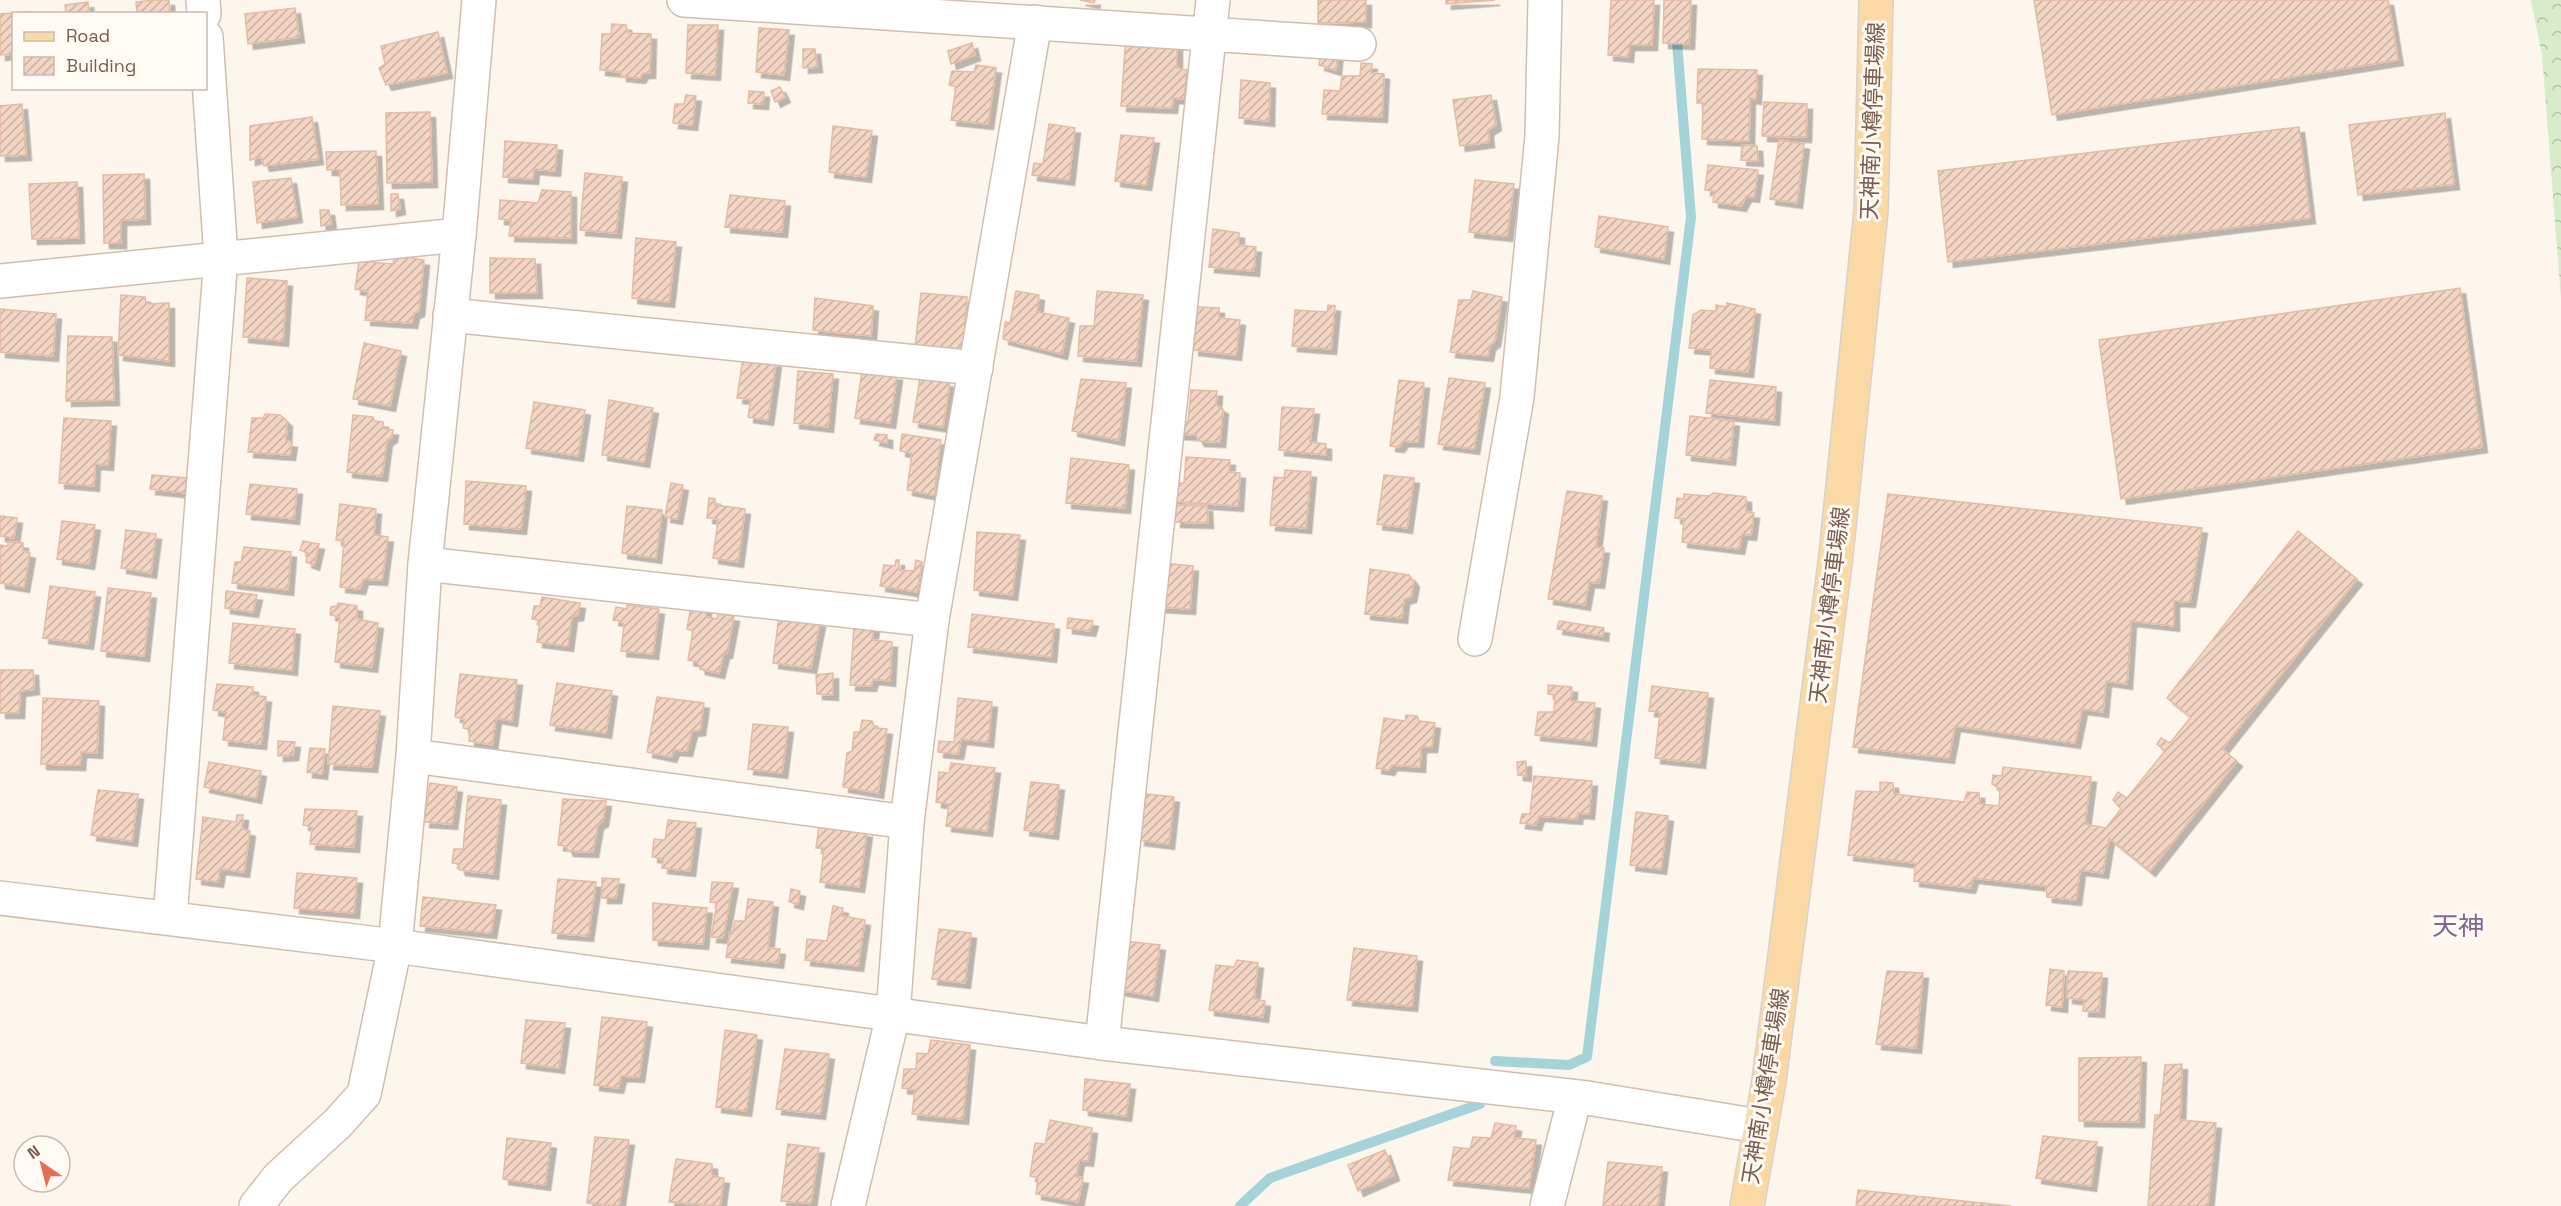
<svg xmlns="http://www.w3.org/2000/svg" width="2561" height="1206" font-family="'Space Grotesk','Noto Sans JP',sans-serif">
	<defs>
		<pattern id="forest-crowns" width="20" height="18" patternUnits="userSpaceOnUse" patternTransform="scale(1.5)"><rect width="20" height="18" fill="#d8ecc9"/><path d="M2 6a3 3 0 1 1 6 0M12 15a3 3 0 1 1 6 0" fill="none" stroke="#b4c2a5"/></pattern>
		<pattern id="building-hatch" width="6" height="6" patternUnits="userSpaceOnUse" patternTransform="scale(1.5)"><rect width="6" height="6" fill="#f3d5c3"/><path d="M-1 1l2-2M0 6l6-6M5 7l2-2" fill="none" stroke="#cab0a1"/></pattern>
		<filter id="shadow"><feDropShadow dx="5.5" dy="5.5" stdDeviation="0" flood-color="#0004"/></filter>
	</defs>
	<rect width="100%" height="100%" fill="#fdf6ec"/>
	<!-- forest -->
	<path fill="url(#forest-crowns)" d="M2531 0H2561V299L2542 55Z"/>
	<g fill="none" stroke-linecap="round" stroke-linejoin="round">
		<!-- stream -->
		<g stroke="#a5d3da" stroke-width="10">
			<path d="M1495 1061 1569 1065 1587 1057 1691 217 1676 30"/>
			<path d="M1240 1206 1270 1178 1480 1104"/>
		</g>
	</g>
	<!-- building -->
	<g fill="url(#building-hatch)" stroke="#e6bba3" stroke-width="1.5" filter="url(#shadow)">
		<path d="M154 0H169L170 14H137L136 2Z"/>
		<path d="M1080 0H1095L1094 3Z"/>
		<path d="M1318 0H1366V22L1318 23Z"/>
		<path d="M1446 0H1495L1446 4Z"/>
		<path d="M1611 0H1654L1652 45H1629L1628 57 1608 55Z"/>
		<path d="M1664 0H1691L1689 44 1663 43Z"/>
		<path d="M2034 0H2388L2398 60 2052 115Z"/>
		<path d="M88 2 89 14H66L65 5Z"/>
		<path d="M295 8 299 37 248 44 245 14Z"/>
		<path d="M30 12 14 14V54L0 55V14Z"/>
		<path d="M612 24 626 25 628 33 651 34 650 73H643L640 78 621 76V72L600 70 602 34H611Z"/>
		<path d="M688 25H718L715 75 686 73Z"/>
		<path d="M759 28 789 30 784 75 756 72Z"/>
		<path d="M438 32 447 73 386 85 379 68 385 64 381 46Z"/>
		<path d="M1126 35 1177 39V68L1187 70 1184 99 1173 98 1172 108 1121 106Z"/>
		<path d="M972 43 975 55 951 64 948 51Z"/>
		<path d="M1322 46 1338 48 1336 70 1319 65Z"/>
		<path d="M803 49H815L817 67 803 68Z"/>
		<path d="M1361 63 1372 64 1371 73 1384 74 1382 117 1322 114 1324 90 1340 91 1342 76H1360Z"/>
		<path d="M976 65 996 68 988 124 951 120 956 87 949 85 952 71 974 72Z"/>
		<path d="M1698 69 1757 70 1756 99 1750 98 1749 141 1702 139 1703 103H1697Z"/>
		<path d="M1241 80 1270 83 1269 121 1239 118Z"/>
		<path d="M780 87 785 97 775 102 771 91Z"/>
		<path d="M749 91 764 92 763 104 748 103Z"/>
		<path d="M686 95 696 96 692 125 673 123 675 104H684Z"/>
		<path d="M1491 95 1496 125 1488 130 1489 142 1460 146 1453 100Z"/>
		<path d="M1764 102 1807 104 1806 137 1762 136Z"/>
		<path d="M22 104 26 155 0 156V106Z"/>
		<path d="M430 112 432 182 387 183 386 113Z"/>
		<path d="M2445 113 2454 184 2358 195 2349 125Z"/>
		<path d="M312 117 318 159 264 166 261 157 250 160V126Z"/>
		<path d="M1049 124 1075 128 1069 180 1032 175 1034 163 1043 164Z"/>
		<path d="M833 126 872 131 866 177 829 172Z"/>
		<path d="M2299 127 2310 218 1948 262 1938 171Z"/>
		<path d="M1121 135 1154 138 1146 185 1115 181Z"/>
		<path d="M1779 140 1804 144 1797 203 1770 199Z"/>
		<path d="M505 141 557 145 555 171 534 169 533 179 503 177Z"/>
		<path d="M1742 145 1757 146 1758 161 1741 160Z"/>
		<path d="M376 151 378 204 341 205 340 170H327L326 152Z"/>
		<path d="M1708 165 1758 170 1754 197 1746 196 1741 206 1713 202 1714 191 1705 190Z"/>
		<path d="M585 173 622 177 616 233 580 230Z"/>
		<path d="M144 174 145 219 121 220V243H104L103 175Z"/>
		<path d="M291 178 297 217 257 223 253 182Z"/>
		<path d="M1475 180 1514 184 1507 236 1469 232Z"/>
		<path d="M77 182 79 238 32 239 29 184Z"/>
		<path d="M542 190 571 192V238L509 236 511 220 499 219 500 200 538 203Z"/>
		<path d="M391 194H398L400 209 391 211Z"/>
		<path d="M730 195 785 201 782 232 725 227Z"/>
		<path d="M320 210H329L331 224 321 226Z"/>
		<path d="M1599 216 1668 227 1664 259 1595 247Z"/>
		<path d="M1213 229 1239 233V245L1256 247 1254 271 1209 267Z"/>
		<path d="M636 238 676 242 669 302 632 298Z"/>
		<path d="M394 255 424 260 419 311 414 313 412 323 365 320 368 291 355 289 359 261 393 264Z"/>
		<path d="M490 258 535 259 537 293H490Z"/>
		<path d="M247 278 287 281 283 341 243 337Z"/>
		<path d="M2460 288 2482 447 2121 499 2099 340Z"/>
		<path d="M1016 291 1039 295 1037 312 1069 318 1062 354 1003 339 1005 322 1010 323Z"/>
		<path d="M1097 291 1143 295 1136 361 1078 356 1080 326H1094Z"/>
		<path d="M1473 291 1502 297 1495 341 1490 345 1488 356 1450 352 1459 300H1471Z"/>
		<path d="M921 293 967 297 963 350 915 347Z"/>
		<path d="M121 295 145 297 146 304 169 303V361L118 355Z"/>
		<path d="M815 298 873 306 871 336 813 330Z"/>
		<path d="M1727 303 1755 309 1748 372 1710 368 1711 350 1689 348 1693 315 1701 310 1716 311V305L1726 307Z"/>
		<path d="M1328 305 1335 306 1331 349 1292 346 1295 310 1327 312Z"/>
		<path d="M1198 307 1219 308V318L1240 320 1236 355 1193 350Z"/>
		<path d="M0 309 56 314 53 356 0 352Z"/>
		<path d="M68 336 112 337 114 400 66 401Z"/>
		<path d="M364 343 401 351 390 406 353 399Z"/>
		<path d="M743 357 776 362 768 420 748 417 751 399 737 398Z"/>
		<path d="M798 371 833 374 828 427 794 423Z"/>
		<path d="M862 371 897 375 890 423 855 418Z"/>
		<path d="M920 378 950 382 943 427 913 422Z"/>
		<path d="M1449 378 1485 383 1474 449 1438 444Z"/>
		<path d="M1081 379 1126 383 1119 440 1072 431Z"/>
		<path d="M1399 380 1424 383 1418 442 1403 441 1399 447 1390 446Z"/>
		<path d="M1710 380 1776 387 1774 420 1706 413Z"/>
		<path d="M1191 390 1217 391 1216 405 1223 409 1220 442 1199 441 1196 435 1177 434 1179 421 1188 422Z"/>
		<path d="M609 400 653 408 644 462 602 455Z"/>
		<path d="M534 402 585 410 578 456 526 448Z"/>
		<path d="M1282 407 1314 409 1310 442 1326 444V455L1279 450Z"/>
		<path d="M265 414 280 415 287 421 286 441 292 442 290 455 248 452 252 418H263Z"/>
		<path d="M353 415 373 417 374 421 383 422 384 429 393 430 392 437 387 440 382 476 347 472Z"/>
		<path d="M1690 416 1734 421 1730 460 1686 455Z"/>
		<path d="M64 418 111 421 108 465 95 464 94 486 59 483Z"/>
		<path d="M876 434 887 435V443L874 440Z"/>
		<path d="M902 434 941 440 934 495 907 490 912 453 900 451Z"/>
		<path d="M1186 457 1230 460 1229 472 1240 473 1238 506 1165 501 1167 482 1184 483Z"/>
		<path d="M1071 458 1129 465 1125 508 1066 503Z"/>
		<path d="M1285 470 1311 472 1306 528 1270 525 1274 477 1284 478Z"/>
		<path d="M152 475 188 478 187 493 150 489Z"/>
		<path d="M1384 475 1414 478 1407 528 1377 524Z"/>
		<path d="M466 481 526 486 521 529 464 524Z"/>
		<path d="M671 483 683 485 677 519 665 517Z"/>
		<path d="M250 484 297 489 294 519 246 514Z"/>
		<path d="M1567 491 1602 496 1596 547 1604 548 1599 583 1589 582 1585 605 1548 599Z"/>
		<path d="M1713 493 1746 497V512L1754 513 1751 535 1742 534 1739 549 1682 542 1684 519 1675 518 1677 498 1684 499V494L1709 496Z"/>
		<path d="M1888 494 2202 528 2190 602 2174 601V626L2131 621 2127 684 2106 681 2103 712 2082 709 2075 743 1955 726 1949 758 1853 747Z"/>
		<path d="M709 498 715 499V505L745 509 738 562 713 558 718 519 707 518Z"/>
		<path d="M340 504 376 509 374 535 388 537 382 580 363 579 360 589 340 587 344 541 336 540Z"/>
		<path d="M1177 505 1207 506 1208 523 1175 522Z"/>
		<path d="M627 506 662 510 656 558 622 553Z"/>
		<path d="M0 516 17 518 14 538 0 536Z"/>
		<path d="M62 521 95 525 89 564 57 559Z"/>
		<path d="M126 530 156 534 151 573 121 568Z"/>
		<path d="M2298 531 2357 579 2222 749 2237 761 2150 871 2109 838 2103 873 2080 870 2076 900 2047 897 2046 886 1973 878 1970 888 1914 881 1915 863 1848 855 1856 791 1880 792V782L1893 783 1894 794 1964 802 1967 792 1979 793 1980 804 1999 806 2000 789 1992 784 1993 775 2002 776 2003 767 2091 777 2085 824 2106 828 2121 809 2113 800 2118 792 2127 798 2165 751 2157 744 2161 738 2170 743 2191 717 2167 698Z"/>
		<path d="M977 532 1020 535 1012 595 974 590Z"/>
		<path d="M303 541 319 544 314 565 306 562 308 553 300 550Z"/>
		<path d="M8 542 23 543V551L30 553 24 587 0 583V545L8 546Z"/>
		<path d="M244 547 291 552 288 590 232 583 235 562H241Z"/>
		<path d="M896 560H899V570L914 571 916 560 922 562 917 592 880 586 884 565 895 566Z"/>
		<path d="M1163 563 1193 566 1190 609 1157 607Z"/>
		<path d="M1370 569 1409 575 1414 582 1411 597 1404 599 1402 618 1365 614Z"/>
		<path d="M50 586 95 592 88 644 43 638Z"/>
		<path d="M108 588 151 593 144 656 101 651Z"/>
		<path d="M226 591 257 595 253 612 225 608Z"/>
		<path d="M542 597 580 603 578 615 572 616 568 646 537 642 540 620 532 619 534 606H540Z"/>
		<path d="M338 603 357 606V619L378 623 372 667 335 662 340 617 330 615 331 607 337 606Z"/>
		<path d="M627 605 659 609 653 654 621 651 624 625 621 621 613 620 616 607 627 609Z"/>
		<path d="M691 605 706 607V617L717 619 718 614 734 616 727 653H724L719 673 700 669 698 662 688 660 693 631 687 629Z"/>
		<path d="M972 614 1054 624 1051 657 968 647Z"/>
		<path d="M779 616 820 622 811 668 773 663Z"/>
		<path d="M1068 618 1093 621 1090 631 1067 628Z"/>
		<path d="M1559 621 1604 628 1603 636 1557 629Z"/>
		<path d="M233 623 295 629 292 670 229 663Z"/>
		<path d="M854 626H874L872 640 892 642 890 681 873 679 871 686 850 685Z"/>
		<path d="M0 670H33L34 689 20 691 19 713H0Z"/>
		<path d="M833 673V695L817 694 816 675Z"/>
		<path d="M460 674 517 680 512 721 496 718 492 745 469 741 470 730 463 728 464 719 455 717Z"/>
		<path d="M557 683 612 691 606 733 550 725Z"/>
		<path d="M217 684 253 687V695L266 697 261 744 223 740 226 712 213 710Z"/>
		<path d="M1548 685 1572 687 1571 701 1595 703 1591 741 1535 735 1538 712H1554L1555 695 1548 694Z"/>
		<path d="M1652 686 1708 693 1700 763 1655 758 1660 712 1649 711Z"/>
		<path d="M657 697 704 703 700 730 692 731 687 751 674 750 671 757 647 752Z"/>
		<path d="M43 698 99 701 97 753 81 752 80 765 41 764Z"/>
		<path d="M958 698 992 702 988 742 961 739 958 754 938 752 939 741 954 742Z"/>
		<path d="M333 706 380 711 372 767 328 764Z"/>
		<path d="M1406 715 1417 716 1419 721 1435 723 1432 747H1421L1420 767 1392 765 1389 770 1376 768 1384 718 1405 721Z"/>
		<path d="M862 720 872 721 875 728 887 729 878 793 843 787 847 753 852 751 854 732H860Z"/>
		<path d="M753 724 788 727 782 773 748 769Z"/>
		<path d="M278 741 295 742 293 755 278 756Z"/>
		<path d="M310 748 325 749 322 774 307 772Z"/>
		<path d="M1526 761V776L1518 775 1517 762Z"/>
		<path d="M209 762 261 771 256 798 204 787Z"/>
		<path d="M951 763 995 768 987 831 946 826 949 804 936 802 939 772 949 773Z"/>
		<path d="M1534 776 1592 781 1589 814 1578 813 1577 819 1539 816 1536 825 1520 823 1522 814H1530Z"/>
		<path d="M1031 782 1059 785 1053 834 1024 830Z"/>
		<path d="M430 783 457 787 452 824 424 822Z"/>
		<path d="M98 790 138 794 132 841 91 835Z"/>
		<path d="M1146 794 1174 797 1169 844 1139 840Z"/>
		<path d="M468 796 501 800 493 874 460 870 458 864 452 863 454 849H463Z"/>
		<path d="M563 799 606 801 603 821 598 824 593 852 568 851 566 846 558 845Z"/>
		<path d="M305 809 357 811 354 847 310 844 312 827 303 825Z"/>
		<path d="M1636 812 1668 816 1661 869 1630 865Z"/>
		<path d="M237 815H243L242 829 250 831 244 872 220 869 218 882 196 879 203 817 236 822Z"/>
		<path d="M668 820 696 823 690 871 662 868 663 859 652 857 654 839 665 840Z"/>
		<path d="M819 826 867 832 859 887 820 882 824 848H816Z"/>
		<path d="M297 873 357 878 354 913 294 908Z"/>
		<path d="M602 878 619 879 616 898H602Z"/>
		<path d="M558 879 596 882 588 936 552 933Z"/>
		<path d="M712 882 733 883 723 938 711 937 717 903 710 902Z"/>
		<path d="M791 889 800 891 798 904 789 902Z"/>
		<path d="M423 897 496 905 491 933 420 926Z"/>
		<path d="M748 899 773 902 768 948 780 949 778 963 726 957 730 932 733 931 735 921H745Z"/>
		<path d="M653 903 707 908 703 944 653 940Z"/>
		<path d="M833 906 843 908 842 916 865 920 858 966 805 960 807 939 827 941Z"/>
		<path d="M939 929 971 933 965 983 932 979Z"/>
		<path d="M1124 941 1160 945 1153 996 1117 990Z"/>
		<path d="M1354 948 1417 956 1412 1006 1347 1000Z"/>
		<path d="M1237 960 1258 963 1254 999 1265 1001 1263 1017 1209 1010 1216 965 1234 967Z"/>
		<path d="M2050 969 2064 971 2062 1007 2046 1005Z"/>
		<path d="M1887 971 1923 973 1916 1048 1876 1044Z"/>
		<path d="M2068 971 2102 973 2099 1012 2083 1011 2084 1000 2067 998Z"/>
		<path d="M602 1017 647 1022 639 1077 621 1076 618 1088 594 1085Z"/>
		<path d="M526 1020 565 1023 559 1068 521 1063Z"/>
		<path d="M725 1030 757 1035 746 1111 716 1107Z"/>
		<path d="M931 1040 970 1045 963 1119 912 1114 915 1090 902 1088 904 1069H916L917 1053 928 1054Z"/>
		<path d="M785 1049 829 1054 820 1114 776 1109Z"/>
		<path d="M2141 1057 2139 1122 2079 1121V1058Z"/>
		<path d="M2182 1064 2180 1120 2216 1123 2208 1206H2148L2155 1115H2160L2165 1065Z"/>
		<path d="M1085 1079 1130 1084 1126 1116 1083 1110Z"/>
		<path d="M1050 1120 1092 1128 1088 1161 1079 1160 1076 1177 1083 1178 1078 1202 1036 1194 1038 1178 1030 1176 1035 1143 1045 1144Z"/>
		<path d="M1495 1123 1516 1126 1514 1138 1536 1140 1529 1188 1448 1180 1454 1147 1470 1149 1473 1137 1491 1138Z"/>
		<path d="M2043 1136 2097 1142 2091 1186 2036 1178Z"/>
		<path d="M595 1137 629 1140 619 1206 587 1203Z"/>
		<path d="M507 1138 551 1143 545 1185 503 1179Z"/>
		<path d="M788 1144 819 1148 811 1203 781 1201Z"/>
		<path d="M1385 1150 1394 1175 1358 1191 1348 1165Z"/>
		<path d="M676 1159 712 1164V1176L724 1178 720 1206 669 1202Z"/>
		<path d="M1608 1162 1662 1167 1658 1206H1603Z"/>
		<path d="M1858 1190 2011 1206H1856Z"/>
	</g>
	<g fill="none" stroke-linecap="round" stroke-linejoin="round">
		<!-- minor casing -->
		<g stroke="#d1beb0" stroke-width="36">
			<g id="minor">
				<path d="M203 0 204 14"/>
				<path d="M684 0 1359 44"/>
				<path d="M0 281 459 235"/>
				<path d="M450 315 976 368"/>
				<path d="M425 564 932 620"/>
				<path d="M1475 639 1517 397 1542 136 1545 0"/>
				<path d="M413 756 907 822"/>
				<path d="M0 898 395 946 1102 1043 1587 1098 1759 1126"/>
				<path d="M170 918 221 257 206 37"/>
				<path d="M1102 1043 1213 0"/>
				<path d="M256 1206 278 1178 338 1123 364 1094 395 946 413 756 425 564 459 235 479 0"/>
				<path d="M848 1206 893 1015 907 822 932 620 1035 22"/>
				<path d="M1547 1206 1575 1097"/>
			</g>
		</g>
		<!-- major casing -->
		<g stroke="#dad1cd" stroke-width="36">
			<path id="major" d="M1747 1206 1769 1081 1836 555 1871 211 1876 0"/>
		</g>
		<!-- minor -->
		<use href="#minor" stroke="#fff" stroke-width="33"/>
		<!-- major -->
		<use href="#major" stroke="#fbd9a5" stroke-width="33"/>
	</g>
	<g text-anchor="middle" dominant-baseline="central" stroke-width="6" stroke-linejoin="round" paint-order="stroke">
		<!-- street labels -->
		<g font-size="22" fill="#7a5c4d" stroke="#fffaf3">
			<text transform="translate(1872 121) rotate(-88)">天神南小樽停車場線</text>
			<text transform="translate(1829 605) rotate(-83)">天神南小樽停車場線</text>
			<text transform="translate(1765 1086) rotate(-81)">天神南小樽停車場線</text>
		</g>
		<!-- quarter labels -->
		<g font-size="26" fill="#846695" stroke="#fffaf3">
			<text x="2458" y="926">天神</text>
		</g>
	</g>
	<!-- legend -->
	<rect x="12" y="12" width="195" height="78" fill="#fffaf3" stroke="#cabbb1" stroke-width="1.5"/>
	<rect x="24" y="32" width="30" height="9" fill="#fbd9a5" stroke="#cabbb1" stroke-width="1.5"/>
	<text x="66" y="42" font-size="18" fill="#7a5c4d">Road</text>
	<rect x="24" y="57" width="30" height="18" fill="url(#building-hatch)" stroke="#cabbb1" stroke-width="1.5"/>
	<text x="66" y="72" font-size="18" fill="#7a5c4d">Building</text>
	<!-- north arrow -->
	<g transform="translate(42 1164) rotate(325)"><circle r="28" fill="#fffaf3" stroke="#cabbb1" stroke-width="1.5"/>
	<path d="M0-4.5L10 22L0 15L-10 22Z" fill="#e76f51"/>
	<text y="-9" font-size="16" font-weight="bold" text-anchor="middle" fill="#7a5c4d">N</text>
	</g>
</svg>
